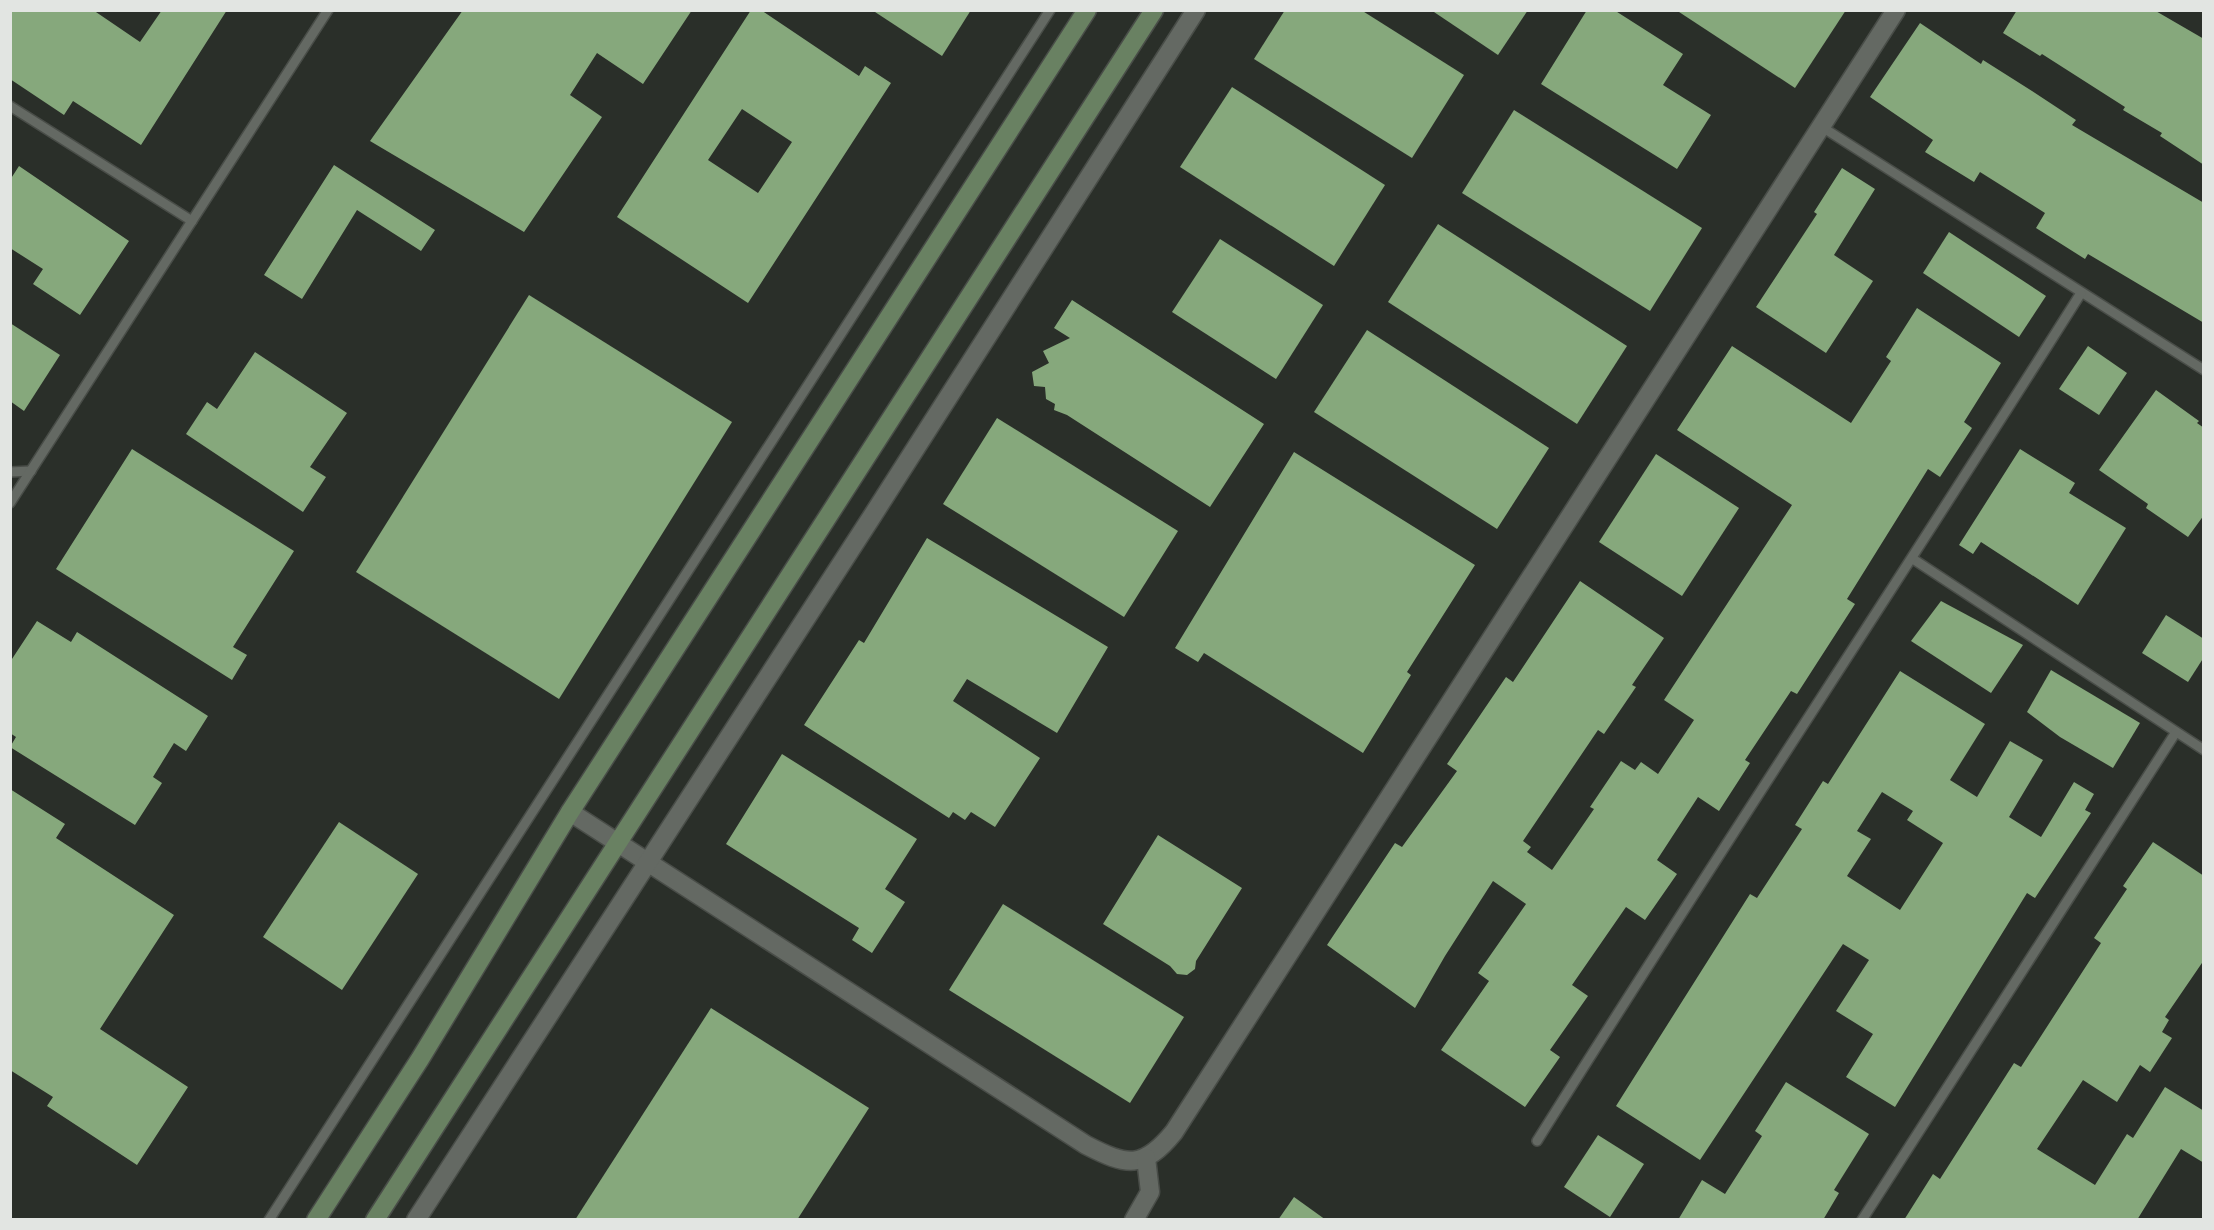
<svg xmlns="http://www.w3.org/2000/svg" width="2214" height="1230" font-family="Roboto,sans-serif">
	<rect width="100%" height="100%" fill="#2a2f29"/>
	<!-- building -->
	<g fill="#86a87c" fill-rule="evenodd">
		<path d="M10 10H93L140 42 162 10H227L141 145 73 101 64 115 10 79Z"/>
		<path d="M463 10H692L643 84 597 53 570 95 602 117 524 232 370 141Z"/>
		<path d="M751 10H761L859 76 865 66 891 83 748 303 617 217ZM742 109 792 142 758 193 708 160Z"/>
		<path d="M872 10H971L942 56Z"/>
		<path d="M1285 10H1361L1464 75 1412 158 1254 59Z"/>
		<path d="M1431 10H1528L1498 55Z"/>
		<path d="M1587 10H1614L1683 54 1663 85 1711 115 1677 169 1541 84Z"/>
		<path d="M1676 10H1846L1795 88Z"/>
		<path d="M2017 10H2154L2204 39V165L2160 136 2162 133 2123 110 2125 107 2042 54 2040 56 2003 33Z"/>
		<path d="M1920 23 1981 64 1983 60 2032 91 2076 120 2072 125 2204 203V323L2088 254 2085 259 2036 228 2045 213 1980 172 1974 182 1925 152 1933 140 1870 97Z"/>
		<path d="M1232 87 1385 185 1334 266 1180 167Z"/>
		<path d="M1514 110 1702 228 1650 311 1462 193Z"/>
		<path d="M334 165 435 230 421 251 357 210 302 299 264 275Z"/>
		<path d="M19 166 129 241 80 315 33 284 43 269 10 248V180Z"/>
		<path d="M1842 168 1875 189 1834 255 1873 281 1826 353 1756 307 1817 214 1814 212Z"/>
		<path d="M1438 224 1627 346 1577 424 1388 302Z"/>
		<path d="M1949 232 2046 296 2019 337 1923 273Z"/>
		<path d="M1220 239 1323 305 1276 379 1172 312Z"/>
		<path d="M529 295 732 422 559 699 356 572Z"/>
		<path d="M1072 300 1264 424 1210 507 1067 415 1054 410 1055 404 1046 399 1045 387 1034 386 1032 372 1049 363 1043 351 1070 338 1054 328Z"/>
		<path d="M1917 308 2001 363 1964 422 1972 428 1940 477 1928 469 1847 599 1855 604 1797 694 1791 691 1745 760 1750 763 1719 811 1698 797 1657 860 1677 874 1645 920 1626 907 1572 985 1588 996 1550 1050 1560 1057 1525 1107 1441 1050 1489 981 1478 973 1526 904 1493 881 1445 956 1415 1008 1327 945 1395 843 1402 847 1457 771 1447 764 1506 677 1513 682 1580 581 1664 638 1632 685 1636 687 1604 734 1598 730 1523 841 1531 847 1527 852 1552 870 1594 809 1590 807 1621 761 1635 770 1641 762 1658 774 1694 720 1664 700 1792 505 1677 430 1732 346 1851 423 1891 361 1886 357Z"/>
		<path d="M10 323 60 355 24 411 10 401Z"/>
		<path d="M1367 330 1549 448 1497 529 1314 412Z"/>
		<path d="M2088 346 2127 373 2099 415 2059 389Z"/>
		<path d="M255 352 347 413 310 467 326 477 303 512 186 434 207 402 217 409Z"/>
		<path d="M2156 390 2199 421 2197 423 2204 428V515L2188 537 2146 508 2148 504 2099 470Z"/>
		<path d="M997 418 1178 531 1124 617 943 504Z"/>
		<path d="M132 449 294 551 233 647 247 655 232 680 56 569Z"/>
		<path d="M2020 449 2075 483 2069 493 2126 528 2078 605 1981 542 1973 554 1959 545Z"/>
		<path d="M1294 452 1475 565 1407 672 1411 675 1363 753 1204 653 1198 662 1175 648Z"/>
		<path d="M1656 454 1739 508 1682 596 1599 542Z"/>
		<path d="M927 538 1108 647 1057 733 967 679 953 701 1040 758 995 827 971 812 965 820 953 812 949 818 804 725 859 640 864 643Z"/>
		<path d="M1941 601 2023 645 1991 693 1911 641Z"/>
		<path d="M2166 615 2204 639V657L2188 682 2142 653Z"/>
		<path d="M37 621 71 642 77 632 208 716 186 751 174 743 153 777 162 783 135 825 10 747 16 737 10 733V662Z"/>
		<path d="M2051 670 2140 723 2113 768 2060 737 2027 712Z"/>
		<path d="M1900 671 1985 724 1950 780 1977 797 2010 741 2043 760 2009 817 2041 837 2074 782 2094 794 2085 810 2091 813 2035 898 2027 893 1895 1107 1846 1077 1873 1034 1836 1011 1869 960 1843 944 1700 1160 1616 1106 1750 894 1757 898 1802 829 1795 825 1823 781 1828 784ZM1882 792 1913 811 1907 820 1943 843 1900 910 1847 876 1871 839 1857 831Z"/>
		<path d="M782 754 917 839 885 889 905 902 872 953 852 940 859 928 726 844Z"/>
		<path d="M10 789 65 824 56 838 174 915 100 1029 188 1087 137 1165 47 1106 53 1097 10 1070Z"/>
		<path d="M339 822 418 874 342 990 263 937Z"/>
		<path d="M1158 835 1242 888 1196 961 1195 969 1187 975 1177 974 1170 966 1103 924Z"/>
		<path d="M2153 842 2204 876V960L2165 1017 2169 1020 2162 1032 2172 1038 2150 1072 2140 1065 2117 1102 2083 1080 2037 1149 2095 1185 2127 1134 2133 1138 2165 1087 2204 1111V1163L2181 1149 2137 1220H1904L1933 1174 1940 1179 2014 1063 2021 1067 2101 943 2094 938 2127 889 2123 886Z"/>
		<path d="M1003 904 1184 1017 1130 1103 949 990Z"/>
		<path d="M711 1008 869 1108 797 1220H575Z"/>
		<path d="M1786 1082 1869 1134 1834 1190 1839 1193 1823 1220H1678L1702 1180 1725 1194 1762 1136 1755 1131Z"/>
		<path d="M1598 1135 1644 1164 1610 1217 1564 1187Z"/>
		<path d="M1294 1197 1326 1220H1278Z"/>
	</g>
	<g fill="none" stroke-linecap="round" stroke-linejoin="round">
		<!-- lane casing -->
		<g stroke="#494d48" stroke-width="12">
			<g id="lane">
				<path d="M10 106 192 221"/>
				<path d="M1822 127 2204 370"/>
				<path d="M10 472 31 471"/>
				<path d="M10 503 328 10"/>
				<path d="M1913 559 2204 750"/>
				<path d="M1537 1141C1715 857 1902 577 2081 293"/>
				<path d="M269 1220 1050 10"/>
				<path d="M1862 1220 2176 732"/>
			</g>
		</g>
		<!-- street casing -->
		<g stroke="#494d48" stroke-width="21">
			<g id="street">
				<path d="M570 812 1086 1145C1127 1166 1143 1170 1174 1132L1896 10"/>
				<path d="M416 1220 871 518 1196 10"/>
				<path d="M1134 1220 1150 1192 1146 1158"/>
			</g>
		</g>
		<!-- secondary casing -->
		<g stroke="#494d48" stroke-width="21">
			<g id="secondary">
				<path d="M316 1220 420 1059 570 812 1087 10"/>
				<path d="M375 1220 1154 10"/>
			</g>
		</g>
		<!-- lane -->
		<use href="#lane" stroke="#646963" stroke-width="9"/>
		<!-- street -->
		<use href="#street" stroke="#646963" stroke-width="18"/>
		<!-- secondary -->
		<use href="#secondary" stroke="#698162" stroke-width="18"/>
	</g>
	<!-- border -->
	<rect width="2214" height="1230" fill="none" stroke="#e2e5e2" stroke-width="24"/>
</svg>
